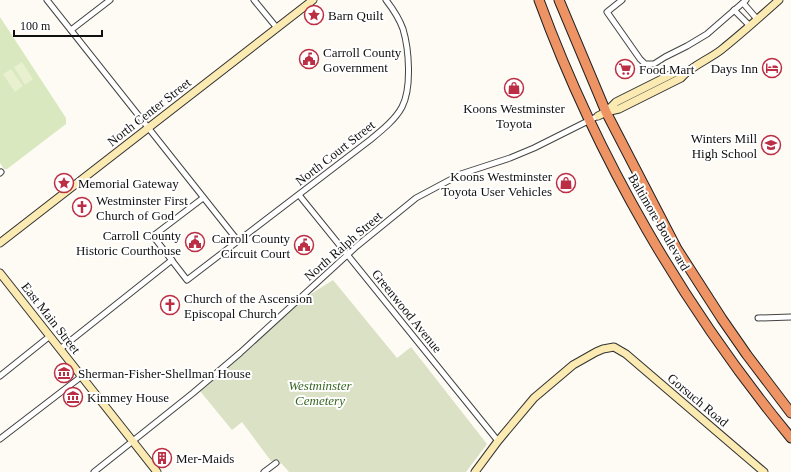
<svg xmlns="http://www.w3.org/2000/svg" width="791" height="472" font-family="Georgia,serif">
	<rect width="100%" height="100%" fill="#fefbf4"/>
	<!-- green -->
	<path fill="#d9e8be" d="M0 17 66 118V124L7 169H4L0 163Z"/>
	<!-- cemetery -->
	<path fill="#dbe1c5" d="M333 280 397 358 411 347 487 444 466 472H289L282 464 271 461 242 422 232 430 200 391 306 297Z"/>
	<!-- pitch -->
	<g fill="#e8f0d0">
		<path d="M22 62 33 79 25 85 14 67Z"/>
		<path d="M11 69 23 86 15 92 3 74Z"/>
	</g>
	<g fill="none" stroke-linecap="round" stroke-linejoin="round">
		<!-- street casing -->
		<g stroke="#434343" stroke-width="7">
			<g id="street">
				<path d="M47 0 238 241"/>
				<path d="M254 0 277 28"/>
				<path d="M622 0 607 12 640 59 645 64H654L665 57 687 46 707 34 746 0"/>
				<path d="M743 3 757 19"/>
				<path d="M734 10 750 26"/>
				<path d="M71 30 110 0"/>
				<path d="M0 173 1 172"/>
				<path d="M299 195 498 441"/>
				<path d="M203 198 153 236 187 280 370 140C381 131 395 120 402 107 412 88 409 49 403 29 399 18 393 9 386 0"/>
				<path d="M758 318 791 317"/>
				<path d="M60 349 172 260"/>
				<path d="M0 376 50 336"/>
				<path d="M0 439 82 376"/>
				<path d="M94 472 193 393 240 353 357 246 416 198 461 174 510 158 534 148 598 116"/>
				<path d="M264 472 276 463"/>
			</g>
		</g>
		<!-- secondary casing -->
		<g stroke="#323232" stroke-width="9">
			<g id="secondary">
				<path d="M606 112 616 102 674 73 686 72"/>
				<path d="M598 116 606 112 619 109 681 78C691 66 708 60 721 50 741 34 760 17 779 0"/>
				<path d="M0 243 313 0"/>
				<path d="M0 273 157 472"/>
				<path d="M475 472 498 441 534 398 573 365 596 352 603 349 614 347 626 354 764 472"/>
			</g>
		</g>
		<!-- highway casing -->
		<g stroke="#212121" stroke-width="11">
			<g id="highway">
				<path d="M539 0C597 158 684 308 791 438"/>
				<path d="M559 0 606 112 677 249 722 319 747 355 791 413"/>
			</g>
		</g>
		<!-- street -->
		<use href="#street" stroke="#fff" stroke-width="5"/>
		<!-- secondary -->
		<use href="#secondary" stroke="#fbebb3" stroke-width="7"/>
		<!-- highway -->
		<use href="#highway" stroke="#ed9364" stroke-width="9"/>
	</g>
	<!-- icons -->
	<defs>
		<g id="sight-ring" transform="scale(1)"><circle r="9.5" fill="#fff" stroke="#bb2e44" stroke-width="1.5"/><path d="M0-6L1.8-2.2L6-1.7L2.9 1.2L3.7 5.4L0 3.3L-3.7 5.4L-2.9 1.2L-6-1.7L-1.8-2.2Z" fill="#bb2e44"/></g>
		<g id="civic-ring" transform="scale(1)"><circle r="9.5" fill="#fff" stroke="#bb2e44" stroke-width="1.5"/><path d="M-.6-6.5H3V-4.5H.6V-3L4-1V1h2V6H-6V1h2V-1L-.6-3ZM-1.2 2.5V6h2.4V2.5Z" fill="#bb2e44"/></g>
		<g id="hotel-ring" transform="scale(1)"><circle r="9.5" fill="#fff" stroke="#bb2e44" stroke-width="1.5"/><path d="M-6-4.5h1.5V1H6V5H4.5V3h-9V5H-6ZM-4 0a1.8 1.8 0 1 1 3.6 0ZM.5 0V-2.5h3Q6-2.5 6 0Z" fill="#bb2e44"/></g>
		<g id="supermarket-ring" transform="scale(1)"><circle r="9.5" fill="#fff" stroke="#bb2e44" stroke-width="1.5"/><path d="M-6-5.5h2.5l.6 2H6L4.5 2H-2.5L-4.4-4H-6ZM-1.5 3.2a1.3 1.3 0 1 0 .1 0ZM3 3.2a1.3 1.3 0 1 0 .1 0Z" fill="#bb2e44"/></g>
		<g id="shop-ring" transform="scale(1)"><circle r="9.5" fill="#fff" stroke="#bb2e44" stroke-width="1.5"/><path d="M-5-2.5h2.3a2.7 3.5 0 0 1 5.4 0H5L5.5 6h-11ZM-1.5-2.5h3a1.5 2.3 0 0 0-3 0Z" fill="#bb2e44"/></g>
		<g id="school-ring" transform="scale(1)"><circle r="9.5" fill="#fff" stroke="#bb2e44" stroke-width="1.5"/><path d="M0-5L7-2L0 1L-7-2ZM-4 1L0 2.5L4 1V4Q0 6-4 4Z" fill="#bb2e44"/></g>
		<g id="church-ring" transform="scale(1)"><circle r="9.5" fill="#fff" stroke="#bb2e44" stroke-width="1.5"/><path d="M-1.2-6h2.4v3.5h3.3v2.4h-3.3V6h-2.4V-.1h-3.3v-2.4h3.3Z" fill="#bb2e44"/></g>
		<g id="museum-ring" transform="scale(1)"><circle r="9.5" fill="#fff" stroke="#bb2e44" stroke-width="1.5"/><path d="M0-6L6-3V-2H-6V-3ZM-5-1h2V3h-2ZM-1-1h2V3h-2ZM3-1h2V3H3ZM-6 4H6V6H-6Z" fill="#bb2e44"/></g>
		<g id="building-ring" transform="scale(1)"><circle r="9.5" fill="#fff" stroke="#bb2e44" stroke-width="1.5"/><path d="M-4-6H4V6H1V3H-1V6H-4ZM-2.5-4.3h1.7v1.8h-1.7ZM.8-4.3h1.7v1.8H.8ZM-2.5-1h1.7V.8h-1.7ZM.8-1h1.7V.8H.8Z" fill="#bb2e44"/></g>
	</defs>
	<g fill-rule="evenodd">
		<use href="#sight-ring" x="314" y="15"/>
		<use href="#civic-ring" x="309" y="59"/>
		<use href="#hotel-ring" x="772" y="68"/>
		<use href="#supermarket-ring" x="625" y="69"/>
		<use href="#shop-ring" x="514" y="88"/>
		<use href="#school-ring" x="771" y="145"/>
		<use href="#sight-ring" x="64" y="183"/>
		<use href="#shop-ring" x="566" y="183"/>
		<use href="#church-ring" x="82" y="207"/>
		<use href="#civic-ring" x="195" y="242"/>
		<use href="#civic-ring" x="304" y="245"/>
		<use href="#church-ring" x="170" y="305"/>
		<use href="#museum-ring" x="64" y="373"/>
		<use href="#museum-ring" x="73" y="397"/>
		<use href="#building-ring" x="162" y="458"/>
	</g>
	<g text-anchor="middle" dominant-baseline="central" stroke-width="4" stroke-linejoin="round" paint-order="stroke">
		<!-- poi labels -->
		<g font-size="13" fill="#101010" stroke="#fff" text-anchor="start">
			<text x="328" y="15">Barn Quilt</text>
			<text x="323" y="52">Carroll County<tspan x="323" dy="15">Government</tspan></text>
			<text x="758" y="68" text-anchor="end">Days Inn</text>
			<text x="639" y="69">Food Mart</text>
			<text x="514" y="108" text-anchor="middle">Koons Westminster<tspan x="514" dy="15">Toyota</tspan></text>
			<text x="757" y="138" text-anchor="end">Winters Mill<tspan x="757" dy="15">High School</tspan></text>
			<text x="552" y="176" text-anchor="end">Koons Westminster<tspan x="552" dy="15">Toyota User Vehicles</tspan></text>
			<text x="78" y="183">Memorial Gateway</text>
			<text x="96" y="200">Westminster First<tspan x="96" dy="15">Church of God</tspan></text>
			<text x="181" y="235" text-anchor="end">Carroll County<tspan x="181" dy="15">Historic Courthouse</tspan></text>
			<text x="290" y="238" text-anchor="end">Carroll County<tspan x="290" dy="15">Circuit Court</tspan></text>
			<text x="184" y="298">Church of the Ascension<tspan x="184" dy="15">Episcopal Church</tspan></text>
			<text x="78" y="373">Sherman-Fisher-Shellman House</text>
			<text x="87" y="397">Kimmey House</text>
			<text x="176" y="458">Mer-Maids</text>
		</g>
		<!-- street labels -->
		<g font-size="13" fill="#101010" stroke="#fff">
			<text transform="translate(149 112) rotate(-38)">North Center Street</text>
			<text transform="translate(335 153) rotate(-38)">North Court Street</text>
			<text transform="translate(659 222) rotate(60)">Baltimore Boulevard</text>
			<text transform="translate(343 246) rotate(-41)">North Ralph Street</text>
			<text transform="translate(407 311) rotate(51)">Greenwood Avenue</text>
			<text transform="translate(51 318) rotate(52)">East Main Street</text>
			<text transform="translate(698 400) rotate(40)">Gorsuch Road</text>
		</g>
		<!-- park labels -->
		<g font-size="13" font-style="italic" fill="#386623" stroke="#fff">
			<text x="320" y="385">Westminster<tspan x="320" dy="15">Cemetery</tspan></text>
		</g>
	</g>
	<!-- scale -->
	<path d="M14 30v6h88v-6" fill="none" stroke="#101010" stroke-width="2"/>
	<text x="20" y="30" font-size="12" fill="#101010" stroke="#ffffff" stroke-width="3" paint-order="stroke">100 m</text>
</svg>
